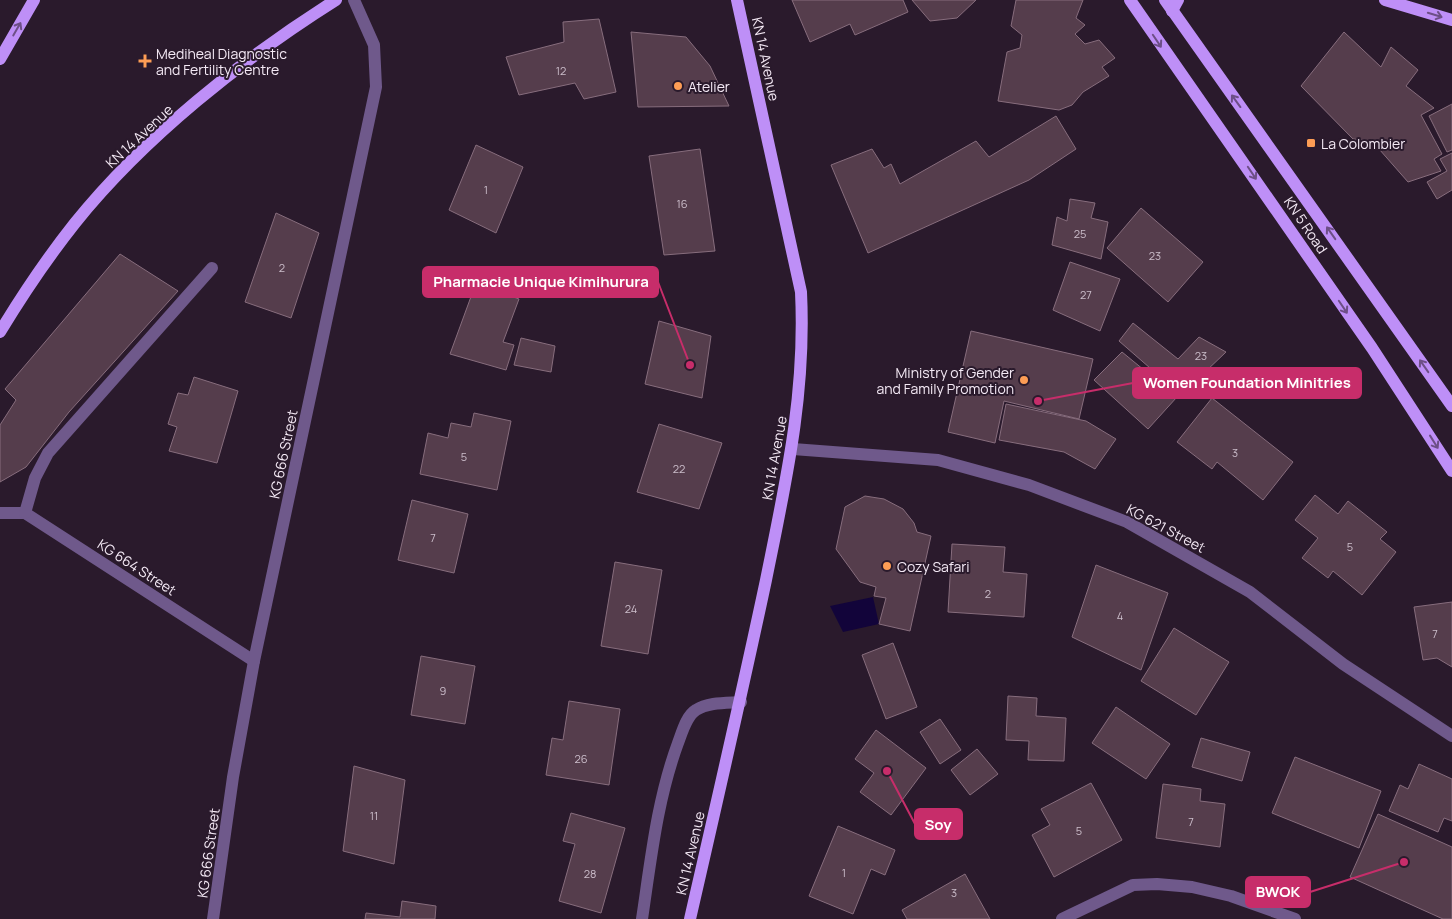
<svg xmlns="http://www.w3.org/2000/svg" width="1452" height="919" font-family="Manrope,sans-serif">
	<rect width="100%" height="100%" fill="#2a1a2c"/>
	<!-- water -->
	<path fill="#12043a" d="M873 597 879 624 843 632 830 606Z"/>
	<!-- building -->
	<g fill="#553d4c" stroke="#876d7d">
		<path d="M792 0H903L908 12 855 35 850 24 810 42Z"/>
		<path d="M912 0H976L957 18 930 21Z"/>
		<path d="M1016 0H1083L1076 18 1085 25 1075 34 1085 44 1099 40 1115 58 1102 67 1109 76 1083 92 1072 105 1059 110 998 101 1007 52 1020 48 1022 35 1011 26Z"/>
		<path d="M599 19 616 92 584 99 575 83 519 95 506 57 564 42 563 22Z"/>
		<path d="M631 32 686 37 710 66 729 106 638 107Z"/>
		<path d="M1344 32 1381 67 1391 47 1418 70 1406 86 1434 108 1421 115 1442 154 1434 159 1441 171 1408 182 1372 141 1353 139 1301 86Z"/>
		<path d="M1452 104V150L1447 152 1429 116Z"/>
		<path d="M1056 116 1076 149 1029 180 868 253 831 165 872 149 884 168 891 164 900 184 976 141 989 157Z"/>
		<path d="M476 145 523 167 496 233 449 210Z"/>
		<path d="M700 149 715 251 664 255 649 156Z"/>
		<path d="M1452 153V190L1437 199 1427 182 1447 171 1440 159Z"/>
		<path d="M1070 199 1095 203 1091 218 1108 222 1101 259 1052 245 1057 217 1067 221Z"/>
		<path d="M1141 208 1203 262 1168 302 1107 248Z"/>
		<path d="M276 213 319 233 291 318 245 302Z"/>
		<path d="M120 254 178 291 69 412 26 467 0 482V425L16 400 5 389Z"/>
		<path d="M1070 262 1120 279 1100 331 1053 310Z"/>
		<path d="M476 283 519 299 503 342 514 345 506 370 450 354Z"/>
		<path d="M659 321 711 336 702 398 645 384Z"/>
		<path d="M1133 323 1178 359 1199 337 1226 352 1181 395 1119 341Z"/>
		<path d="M971 331 1093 359 1079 419 1004 401 995 443 948 432Z"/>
		<path d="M521 338 555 346 551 372 514 365Z"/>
		<path d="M1122 352 1177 397 1148 429 1094 380Z"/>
		<path d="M194 377 238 391 217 463 169 451 177 427 168 424 178 393 188 395Z"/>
		<path d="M1212 398 1293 462 1263 500 1217 462 1212 469 1177 442Z"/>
		<path d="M1006 404 1086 421 1116 439 1095 469 1064 452 999 440Z"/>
		<path d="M474 413 511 421 497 490 420 474 428 433 448 438 451 423 471 427Z"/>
		<path d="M659 424 722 443 699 509 637 492Z"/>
		<path d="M1315 495 1338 514 1348 501 1387 532 1380 539 1396 552 1362 595 1333 571 1328 578 1302 558 1318 538 1295 520Z"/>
		<path d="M865 496 884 499 903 509 914 523 917 532 931 536 910 631 879 624 886 598 874 596 876 587 860 582 836 549 845 507Z"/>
		<path d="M412 500 468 514 454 573 398 560Z"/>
		<path d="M952 544 1005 547 1003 572 1027 574 1024 617 948 612Z"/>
		<path d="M615 562 662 570 648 654 601 646Z"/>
		<path d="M1096 565 1168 593 1141 670 1072 637Z"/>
		<path d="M1452 602V667L1437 658 1423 660 1414 607Z"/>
		<path d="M1174 628 1229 662 1196 715 1141 681Z"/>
		<path d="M893 643 917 707 886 719 862 655Z"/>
		<path d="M421 656 475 666 465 724 411 715Z"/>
		<path d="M1008 696 1037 698 1036 716 1066 718 1064 761 1028 760 1029 741 1006 740Z"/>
		<path d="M569 701 620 709 609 785 546 775 552 738 563 740Z"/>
		<path d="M1116 707 1170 744 1146 779 1092 743Z"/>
		<path d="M940 719 961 750 940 764 920 732Z"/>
		<path d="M876 730 926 768 891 815 860 792 874 773 855 759Z"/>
		<path d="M1201 738 1250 752 1242 781 1192 767Z"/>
		<path d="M977 749 998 774 970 795 951 770Z"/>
		<path d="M1295 757 1381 791 1359 848 1272 813Z"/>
		<path d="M1419 764 1452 779V821L1444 818 1438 832 1389 811 1400 785 1408 789Z"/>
		<path d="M354 766 405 780 394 864 343 851Z"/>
		<path d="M1091 783 1122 840 1054 877 1032 835 1050 825 1041 809Z"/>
		<path d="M1163 784 1201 789 1200 801 1225 804 1220 847 1156 838Z"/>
		<path d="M571 813 625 828 601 913 559 901 575 844 563 841Z"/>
		<path d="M1378 814 1452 847V919H1443L1350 877Z"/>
		<path d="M838 826 895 850 885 875 871 869 853 914 809 896Z"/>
		<path d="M965 874 990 919H907L902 910Z"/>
		<path d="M402 901 436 906 435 919H365L366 913 400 917Z"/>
	</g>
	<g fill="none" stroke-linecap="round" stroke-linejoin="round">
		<!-- minor -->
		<g stroke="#6f598b" stroke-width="12">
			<path d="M793 449 938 460 1029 485 1127 522 1250 592 1343 664 1452 736"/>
			<path d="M0 513H25L254 661"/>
			<path d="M25 513 35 478 48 453 212 268"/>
			<path d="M213 919 233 777 254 661 376 87 374 45 354 0"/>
			<path d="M642 919C651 859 657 800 678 743 682 733 686 716 696 710 708 702 727 703 741 702"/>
			<path d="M1062 919 1133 885 1157 884 1192 887 1231 896 1295 919"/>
		</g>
		<!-- major -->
		<g stroke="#be8ff7" stroke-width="12">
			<path d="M1130 0 1372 348 1452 471"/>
			<path d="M1165 0 1452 406"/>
			<path d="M1385 0 1452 20"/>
			<path d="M1172 11 1178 0"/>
			<path d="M0 59 34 0"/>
			<path d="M0 332C23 294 48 257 75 223 144 137 244 58 336 0"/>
			<path d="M690 919C716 806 742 693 766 580 786 481 806 394 801 292L737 0"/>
		</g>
	</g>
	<!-- one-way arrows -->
	<defs><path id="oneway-shaft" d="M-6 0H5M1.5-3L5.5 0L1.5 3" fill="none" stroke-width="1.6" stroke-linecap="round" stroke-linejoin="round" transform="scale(1.25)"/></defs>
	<g stroke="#6d4f87">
		<use href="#oneway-shaft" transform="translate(1435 15) rotate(17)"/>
		<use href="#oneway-shaft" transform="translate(17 29) rotate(-60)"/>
		<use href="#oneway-shaft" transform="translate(1157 41) rotate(56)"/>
		<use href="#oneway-shaft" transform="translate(1236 101) rotate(-126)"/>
		<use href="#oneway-shaft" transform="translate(1252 173) rotate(56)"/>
		<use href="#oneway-shaft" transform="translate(1331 233) rotate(-125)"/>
		<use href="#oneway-shaft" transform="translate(1343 307) rotate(56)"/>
		<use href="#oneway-shaft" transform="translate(1424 366) rotate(-125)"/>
		<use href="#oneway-shaft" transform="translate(1434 442) rotate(58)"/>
	</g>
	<!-- markers -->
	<g fill="#fd9d55" stroke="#2a1a2c" stroke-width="2">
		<path d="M142.5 53.5h5v5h5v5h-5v5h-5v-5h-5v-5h5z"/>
		<circle cx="678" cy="86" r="5"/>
		<rect x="1306" y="138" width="10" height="10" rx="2.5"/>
		<circle cx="1024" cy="380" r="5"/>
		<circle cx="887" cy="566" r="5"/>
	</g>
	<g text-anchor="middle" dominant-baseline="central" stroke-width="4" stroke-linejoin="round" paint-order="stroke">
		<!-- number labels -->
		<g font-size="11" fill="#ccbecb">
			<text x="561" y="70">12</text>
			<text x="486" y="189">1</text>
			<text x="682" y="203">16</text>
			<text x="1080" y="233">25</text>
			<text x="1155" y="255">23</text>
			<text x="282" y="267">2</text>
			<text x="1086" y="294">27</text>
			<text x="1201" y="355">23</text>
			<text x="1235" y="452">3</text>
			<text x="464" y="456">5</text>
			<text x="679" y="468">22</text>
			<text x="433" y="537">7</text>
			<text x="1350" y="546">5</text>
			<text x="988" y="593">2</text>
			<text x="631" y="608">24</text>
			<text x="1120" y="615">4</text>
			<text x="1435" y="633">7</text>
			<text x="443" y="690">9</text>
			<text x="581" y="758">26</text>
			<text x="374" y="815">11</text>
			<text x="1191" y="821">7</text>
			<text x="1079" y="830">5</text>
			<text x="844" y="872">1</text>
			<text x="590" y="873">28</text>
			<text x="954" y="892">3</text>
		</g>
		<!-- poi labels -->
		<g font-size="14" fill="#f4e9f5" stroke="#2a1a2c" text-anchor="start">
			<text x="156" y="53">Mediheal Diagnostic<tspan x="156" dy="16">and Fertility Centre</tspan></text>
			<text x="688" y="86">Atelier</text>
			<text x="1321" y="143">La Colombier</text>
			<text x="1014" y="372" text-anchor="end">Ministry of Gender<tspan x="1014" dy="16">and Family Promotion</tspan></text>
			<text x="897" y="566">Cozy Safari</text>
		</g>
		<!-- street labels -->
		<g font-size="14" fill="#f4e9f5" stroke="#2a1a2c">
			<text transform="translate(766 59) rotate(78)">KN 14 Avenue</text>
			<text transform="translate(139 136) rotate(-43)">KN 14 Avenue</text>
			<text transform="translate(1306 225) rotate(56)">KN 5 Road</text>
			<text transform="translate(283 454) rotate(-78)">KG 666 Street</text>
			<text transform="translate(774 458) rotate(-80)">KN 14 Avenue</text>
			<text transform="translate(1166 528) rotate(28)">KG 621 Street</text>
			<text transform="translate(137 567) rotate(33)">KG 664 Street</text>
			<text transform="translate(208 853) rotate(-82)">KG 666 Street</text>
			<text transform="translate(690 853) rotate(-77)">KN 14 Avenue</text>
		</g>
	</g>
	<!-- callouts -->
	<path fill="none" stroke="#c72d6a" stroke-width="2" d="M690 365L658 282M1038 401L1133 383M887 771L915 824M1404 862L1310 892"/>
	<g fill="#c72d6a" stroke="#2a1a2c" stroke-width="2">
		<circle cx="690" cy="365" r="5"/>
		<circle cx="1038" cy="401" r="5"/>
		<circle cx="887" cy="771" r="5"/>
		<circle cx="1404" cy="862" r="5"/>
	</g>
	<g fill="#c72d6a" stroke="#c72d6a" stroke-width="2">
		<rect x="423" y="267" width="235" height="30" rx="5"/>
		<rect x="1133" y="368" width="228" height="30" rx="5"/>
		<rect x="915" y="809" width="47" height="30" rx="5"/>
		<rect x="1246" y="877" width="64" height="30" rx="5"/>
	</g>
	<g font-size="15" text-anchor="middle" font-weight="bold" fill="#fff">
		<text x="541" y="287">Pharmacie Unique Kimihurura</text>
		<text x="1247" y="388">Women Foundation Minitries</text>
		<text x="938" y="830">Soy</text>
		<text x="1278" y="897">BWOK</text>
	</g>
</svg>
